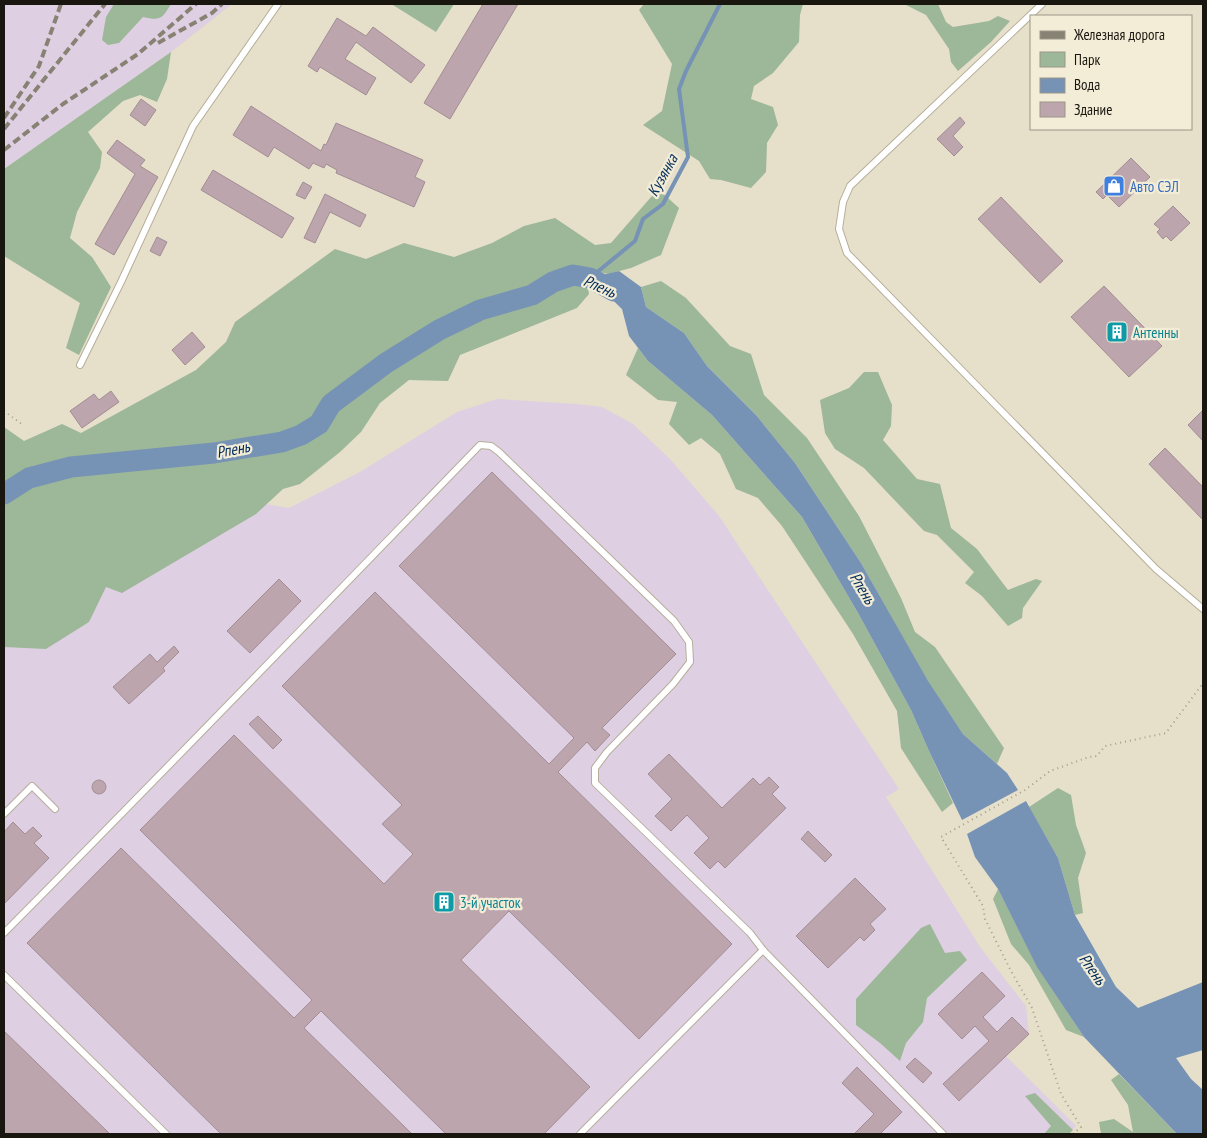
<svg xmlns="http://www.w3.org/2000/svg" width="1207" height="1138" font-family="'PT Sans Narrow',sans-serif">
	<rect width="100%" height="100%" fill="#e6dfca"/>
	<!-- industrial -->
	<g fill="#ded0e2">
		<path d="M4 4H232L171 52 4 169Z"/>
		<path d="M497 399 576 404 602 407 633 424 671 460 719 516 899 789 886 797 980 947 1026 1006 1029 1034 1006 1056 1076 1126 1069 1134H4V577L209 494 289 508 360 472 457 412Z"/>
	</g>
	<!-- green -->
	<g fill="#9db799">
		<path d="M114 4H171C162 19 160 21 143 17L119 43 108 45 102 40 106 17Z"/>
		<path d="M394 4H454L436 32 393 5Z"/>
		<path d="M644 4H803L800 15 799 42 773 73 754 86 751 99 773 107 778 125 767 143 766 172 751 188 721 180 710 179 699 161 643 125 662 111 672 64 639 10Z"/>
		<path d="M904 4H938L946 22 953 27 989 21 998 16 1010 21 991 42 958 71 951 62 949 49 926 15Z"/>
		<path d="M171 52 167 79 157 102 140 95 123 101 88 132 102 152 100 168 77 212 70 238 92 257 111 287 79 355 66 348 80 303 4 256V169Z"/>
		<path d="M658 189 679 208 661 255 631 268 608 274 585 269 589 294 577 308 460 355 448 381 409 380 380 403 361 432 340 452 300 484 283 489 256 514 122 593 106 587 89 622 46 649 4 647V427L24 441 62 424 81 433 196 370 226 342 235 322 335 249 366 259 404 243 454 257 492 243 524 226 555 218 595 245 611 243Z"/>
		<path d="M661 281 686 298 730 346 751 354 764 395 807 438 859 516 901 598 915 632 935 647 1004 748 997 764 963 734 928 682 861 563 795 463 756 415 707 366 684 333 646 307 641 287Z"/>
		<path d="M638 348 648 361 712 415 802 517 858 613 911 710 929 751 953 803 942 812 901 748 897 711 853 634 782 526 758 498 736 489 720 454 701 438 689 445 669 424 677 402 658 400 626 375Z"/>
		<path d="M864 372H878L892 405 891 426 883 440 917 479 940 484 951 528 977 549 1008 590 1036 579 1042 581 1023 608 1022 618 1008 626 982 596 965 583 974 572 937 535 924 531 864 468 835 449 825 433 820 400 849 388Z"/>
		<path d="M1058 788 1071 795 1076 825 1086 853 1078 878 1083 913 1075 915 1058 858 1029 807Z"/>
		<path d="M998 889 1037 966 1084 1037 1066 1030 1029 965 1011 944 993 899Z"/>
		<path d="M930 924 945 953 960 951 967 960 927 998 923 1022 906 1043 900 1061 880 1043 856 1025V999L921 928Z"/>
		<path d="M1119 1074 1177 1134H1101L1099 1122 1114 1119 1133 1132 1128 1105 1111 1080Z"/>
		<path d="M1035 1093 1073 1130 1069 1134H1044L1051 1126 1025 1096Z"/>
	</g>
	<!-- water -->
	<g fill="#7693b5">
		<path d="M619 271 641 287 646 307 684 333 707 366 756 415 795 463 861 563 928 681 963 734 1007 773 1018 790 962 820 929 751 911 710 858 613 802 517 712 415 648 361 629 336 622 309 590 278Z"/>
		<path d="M1026 801 1058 858 1075 915 1116 987 1138 1008 1203 982V1050L1176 1058 1191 1079 1203 1090V1134H1177L1084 1037 1037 967 998 889 975 857 967 834Z"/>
	</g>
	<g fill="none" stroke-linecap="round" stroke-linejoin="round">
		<!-- stream -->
		<path stroke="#7693b5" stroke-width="4" d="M590 278 635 241 643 219 663 204 688 157 679 89 686 71 720 4"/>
		<!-- river -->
		<path stroke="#7693b5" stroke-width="21" d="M4 494 29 478 71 467 214 453 282 442 301 435 319 424 331 404 386 363 439 330 480 310 532 295 553 282 573 275 590 278 614 291"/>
	</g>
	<!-- building -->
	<g fill="#bca5ad" stroke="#a38d95">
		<path d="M483 4H518L450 119 424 103Z"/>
		<path d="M337 18 366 36 373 27 425 65 411 83 356 42 345 59 376 78 366 95 320 67 317 72 308 66Z"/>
		<path d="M141 99 156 110 145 126 130 115Z"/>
		<path d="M251 106 321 151 324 144 326 145 336 123 423 160 415 177 425 182 414 207 336 173 337 170 326 164 324 168 313 163 309 169 274 147 268 157 233 135Z"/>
		<path d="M960 117 965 123 953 136 963 147 954 156 937 139Z"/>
		<path d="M117 140 145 160 140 166 158 177 114 255 95 244 135 174 107 153Z"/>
		<path d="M1131 158 1150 177 1119 207 1107 195 1103 199 1096 192Z"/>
		<path d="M213 170 294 218 282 238 201 190Z"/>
		<path d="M303 182 312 187 305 199 296 195Z"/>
		<path d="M325 194 366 215 360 227 330 212 315 243 304 238Z"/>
		<path d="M1001 197 1063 261 1040 283 978 219Z"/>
		<path d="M1173 206 1190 223 1171 241 1166 236 1163 239 1157 232 1160 229 1154 224Z"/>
		<path d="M157 237 167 242 160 256 150 251Z"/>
		<path d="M1104 286 1162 346 1129 377 1071 317Z"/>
		<path d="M192 332 205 347 185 365 172 350Z"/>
		<path d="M111 391 119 402 82 428 70 411 94 394 99 400Z"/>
		<path d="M1203 410V441L1188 425Z"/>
		<path d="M1165 448 1203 487V520L1149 464Z"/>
		<path d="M492 472 676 654 602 728 610 735 595 751 587 742 558 772 732 944 639 1039 509 911 461 960 590 1087 544 1134H446L321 1011 304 1028 412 1134H221L27 943 121 848 294 1018 312 1000 140 830 234 735 384 884 413 854 382 824 402 805 282 686 375 592 549 764 574 738 399 566Z"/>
		<path d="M279 579 301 601 250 653 227 631Z"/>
		<path d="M174 646 179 652 163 668 165 671 129 704 113 687 150 654 157 662Z"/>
		<path d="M258 716 282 740 273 749 249 724Z"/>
		<path d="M669 754 722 808 753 778 760 785 769 777 779 787 772 794 786 808 725 868 718 861 710 869 694 853 709 838 687 815 671 831 655 816 672 799 648 774Z"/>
		<circle cx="99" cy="787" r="7"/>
		<path d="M13 822 25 834 33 827 42 836 34 843 49 858 4 904V832Z"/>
		<path d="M808 831 832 855 825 862 801 839Z"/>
		<path d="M855 878 886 909 870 924 875 930 864 941 860 937 828 968 796 936Z"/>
		<path d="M982 972 1005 996 983 1017 997 1032 1012 1017 1029 1034 959 1101 943 1084 989 1041 975 1026 962 1039 938 1014Z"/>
		<path d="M4 1031 110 1134H4Z"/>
		<path d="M915 1058 932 1073 923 1083 906 1067Z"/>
		<path d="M857 1067 902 1112 880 1134H854L874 1114 842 1083Z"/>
	</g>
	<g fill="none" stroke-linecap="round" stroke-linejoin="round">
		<!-- service casing -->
		<g stroke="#b5ae9a" stroke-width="8">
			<g id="service">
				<path d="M1042 4 850 186 843 202 839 229 847 253 1156 569 1203 609"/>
				<path d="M80 365 121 282 193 126 278 4"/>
				<path d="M4 814 32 786 55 809"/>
				<path d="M4 933C164 772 322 608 480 445L491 446 499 452 674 621 689 642 690 662 673 684 607 752 595 768V783L750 933 763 950 943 1134"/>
				<path d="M4 975 166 1134"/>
				<path d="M580 1134 763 950"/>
			</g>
		</g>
		<!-- path -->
		<g stroke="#a39e8e" stroke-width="2" stroke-dasharray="1 4" stroke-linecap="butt">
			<path d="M4 411 23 425"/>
			<path d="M1073 1134 1081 1127 1061 1094 1032 1008 1011 971 985 919 983 906 941 837 1025 790 1050 771 1089 757 1097 756 1105 746 1166 733 1203 683"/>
		</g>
		<!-- service -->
		<use href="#service" stroke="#fff" stroke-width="6"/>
		<!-- rail -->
		<g stroke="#878273" stroke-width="4" stroke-dasharray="8 4" stroke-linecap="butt">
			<path d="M158 43 212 13 222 4"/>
			<path d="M4 118 39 66 61 4"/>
			<path d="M4 129 105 4"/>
			<path d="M4 150 63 104 138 54 196 4"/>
		</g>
	</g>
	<!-- icons -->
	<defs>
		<g id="shop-square" transform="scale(1.125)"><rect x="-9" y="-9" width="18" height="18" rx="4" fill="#3f7fe0" stroke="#f3ecd7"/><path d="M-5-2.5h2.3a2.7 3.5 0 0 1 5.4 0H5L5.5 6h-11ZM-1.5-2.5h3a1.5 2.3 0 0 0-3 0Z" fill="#fff"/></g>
		<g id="building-square" transform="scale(1.125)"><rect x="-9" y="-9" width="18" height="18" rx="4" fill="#0f9aa8" stroke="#f3ecd7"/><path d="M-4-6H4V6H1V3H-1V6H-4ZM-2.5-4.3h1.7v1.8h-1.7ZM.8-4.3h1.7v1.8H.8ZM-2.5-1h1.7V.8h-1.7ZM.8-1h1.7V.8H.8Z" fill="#fff"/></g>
	</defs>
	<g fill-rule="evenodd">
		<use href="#shop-square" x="1114" y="186"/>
		<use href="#building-square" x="1117" y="332"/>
		<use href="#building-square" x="444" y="902"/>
	</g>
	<g text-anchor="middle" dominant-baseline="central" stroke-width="4.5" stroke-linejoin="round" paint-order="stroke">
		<!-- shop labels -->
		<g font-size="15" fill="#366cbe" stroke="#f3ecd7" text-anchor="start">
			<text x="1130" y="186">Авто СЭЛ</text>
		</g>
		<!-- culture labels -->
		<g font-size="15" fill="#0d838f" stroke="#f3ecd7" text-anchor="start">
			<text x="1133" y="332">Антенны</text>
			<text x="460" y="902">3-й участок</text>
		</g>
		<!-- water labels -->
		<g font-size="16" font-style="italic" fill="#002c58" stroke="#f3ecd7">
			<text transform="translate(662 175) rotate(-61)">Кузянка</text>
			<text transform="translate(600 286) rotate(24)">Рпень</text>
			<text transform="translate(233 449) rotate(-11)">Рпень</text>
			<text transform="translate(863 588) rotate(59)">Рпень</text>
			<text transform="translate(1093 969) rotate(55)">Рпень</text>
		</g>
	</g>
	<!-- border -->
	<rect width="1207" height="1138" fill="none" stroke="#18160f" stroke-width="10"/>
	<!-- legend -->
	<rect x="1030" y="15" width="162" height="115" fill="#f3ecd7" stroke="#9b9687"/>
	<rect x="1040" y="31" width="25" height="8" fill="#878273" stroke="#9b9687"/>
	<text x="1074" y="40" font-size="15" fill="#18160f">Железная дорога</text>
	<rect x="1040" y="52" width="25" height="15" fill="#9db799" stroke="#9b9687"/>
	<text x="1074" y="65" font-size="15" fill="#18160f">Парк</text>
	<rect x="1040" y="78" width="25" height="15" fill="#7693b5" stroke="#9b9687"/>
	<text x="1074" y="90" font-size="15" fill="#18160f">Вода</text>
	<rect x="1040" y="102" width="25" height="15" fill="#bca5ad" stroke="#9b9687"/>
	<text x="1074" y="115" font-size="15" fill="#18160f">Здание</text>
</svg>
